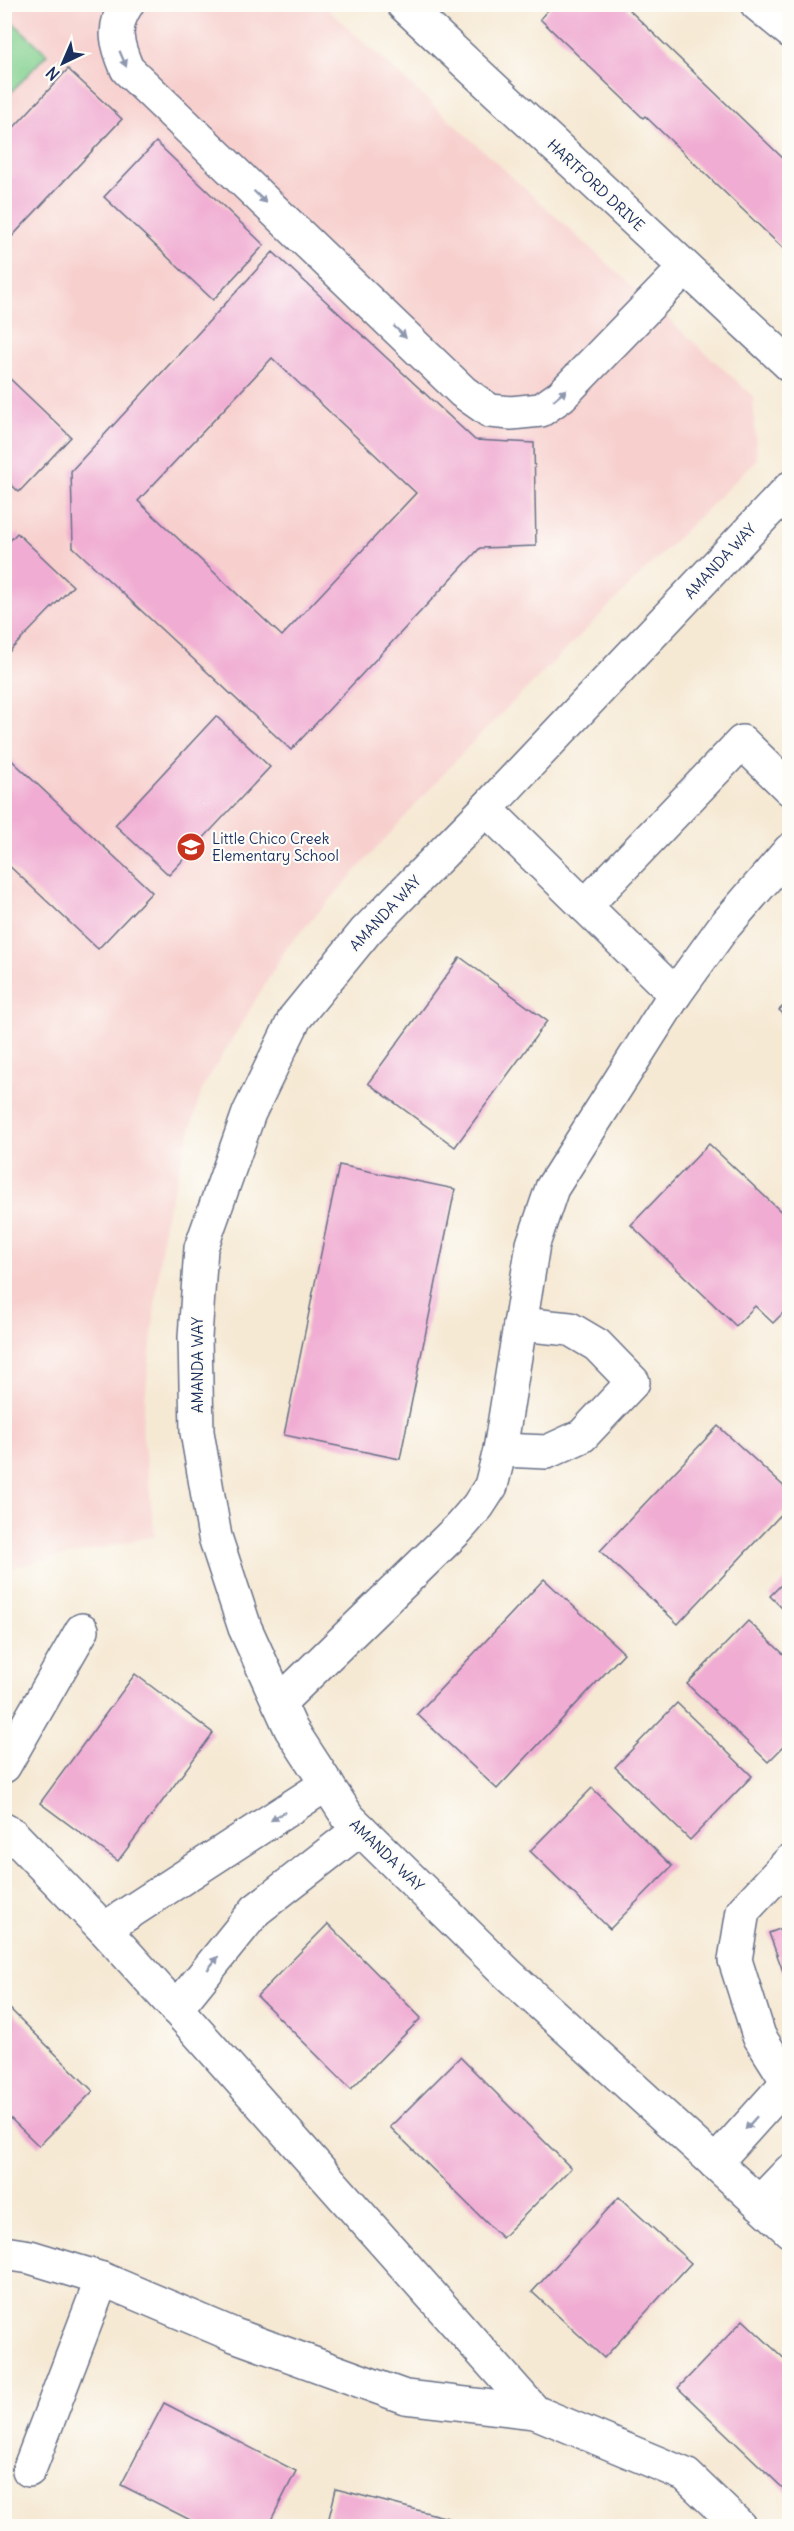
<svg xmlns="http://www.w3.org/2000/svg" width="794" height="2531" font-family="Delius,sans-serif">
	<rect width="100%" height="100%" fill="#fdfcf7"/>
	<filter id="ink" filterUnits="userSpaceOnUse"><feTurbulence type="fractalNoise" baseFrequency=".0167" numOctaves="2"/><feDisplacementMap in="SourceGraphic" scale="12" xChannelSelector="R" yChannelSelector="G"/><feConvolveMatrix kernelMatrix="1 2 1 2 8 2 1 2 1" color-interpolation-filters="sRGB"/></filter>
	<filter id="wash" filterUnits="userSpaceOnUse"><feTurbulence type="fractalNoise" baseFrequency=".008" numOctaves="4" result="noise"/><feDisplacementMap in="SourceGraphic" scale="24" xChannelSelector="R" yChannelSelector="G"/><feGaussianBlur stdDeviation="1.35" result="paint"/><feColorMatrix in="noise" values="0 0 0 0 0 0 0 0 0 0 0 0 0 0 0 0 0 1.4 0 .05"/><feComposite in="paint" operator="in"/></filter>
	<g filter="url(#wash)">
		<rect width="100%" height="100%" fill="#f6e9d4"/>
		<!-- built -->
		<path fill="#f7d0ce" d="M4 5H323L753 396 757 459 468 747 288 946 202 1089 164 1223 142 1428 155 1536 5 1569Z"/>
		<!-- green -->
		<path fill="#82d08f" stroke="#4e8076" stroke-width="1.5" d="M4 14 47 54 5 99H4Z"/>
		<g id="blocks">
			<!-- building -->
			<g fill="#f0acd2" fill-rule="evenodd">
				<path d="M553 4H623L790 165V255L645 116 643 118 540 19Z"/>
				<path d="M68 69 122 119 4 245V138Z"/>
				<path d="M156 142 264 245 213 300 104 197Z"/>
				<path d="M273 252 475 440 534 443 536 546 480 548 291 750 73 547 71 471ZM272 358 416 493 282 636 138 501Z"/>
				<path d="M4 373 71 437 19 492 4 478Z"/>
				<path d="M17 533 73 586 4 657V547Z"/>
				<path d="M216 716 270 767 169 875 115 825Z"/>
				<path d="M4 753 152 892 98 949 4 861Z"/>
				<path d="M460 957 547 1021 455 1147 368 1083Z"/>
				<path d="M790 1000V1020L779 1010Z"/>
				<path d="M709 1144 790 1220V1306L773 1323 755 1306 736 1326 631 1225Z"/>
				<path d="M339 1165 455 1189 400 1459 284 1435Z"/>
				<path d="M718 1426 790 1492V1505L678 1624 600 1551Z"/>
				<path d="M790 1576V1616L770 1596Z"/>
				<path d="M544 1579 624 1653 497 1789 417 1714Z"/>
				<path d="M748 1621 790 1660V1740L768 1762 687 1684Z"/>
				<path d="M135 1674 213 1733 118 1861 40 1803Z"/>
				<path d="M677 1703 752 1776 690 1840 615 1767Z"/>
				<path d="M592 1788 672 1866 610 1929 530 1851Z"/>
				<path d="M328 1924 421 2018 351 2089 257 1996Z"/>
				<path d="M790 1925V1988H789L769 1933Z"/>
				<path d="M4 2003 93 2091 39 2146 4 2112Z"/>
				<path d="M460 2057 571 2168 502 2238 390 2127Z"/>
				<path d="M619 2197 691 2263 604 2358 532 2292Z"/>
				<path d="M743 2320 790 2364V2490L787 2492 678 2388Z"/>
				<path d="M164 2403 296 2471 268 2526H202L121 2485Z"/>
				<path d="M336 2489 479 2526H327Z"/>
			</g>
		</g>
	</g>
	<g filter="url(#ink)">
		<use href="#blocks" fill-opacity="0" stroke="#687087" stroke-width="1.5"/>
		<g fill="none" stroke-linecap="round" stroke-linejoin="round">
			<!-- minor casing -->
			<g stroke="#687087" stroke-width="36">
				<g id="minor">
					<path d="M127 4C111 28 117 45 127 69L463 392 490 411 511 413 541 410 561 396 685 268"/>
					<path d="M403 4 790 365"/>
					<path d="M757 4 790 31"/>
					<path d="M790 488 486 809 366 931 295 1018 249 1113 201 1248 195 1337 197 1432 215 1537 245 1628 291 1729 348 1817 509 1975 790 2231"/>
					<path d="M486 809 675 994"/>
					<path d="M585 906 742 742 790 789"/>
					<path d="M500 1450 547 1452 582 1436 633 1382 597 1345 570 1329 520 1324"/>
					<path d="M279 1703 458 1529 478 1506 491 1486 500 1450 533 1244 552 1188 675 994 722 929 790 850"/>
					<path d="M4 1766 82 1630"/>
					<path d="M4 1830 13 1835 104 1929 191 2025 535 2412 686 2475 739 2526"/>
					<path d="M790 1861 743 1911 735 1960 759 2036 790 2085"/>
					<path d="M104 1929 327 1784"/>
					<path d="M176 2009 256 1910 360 1829"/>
					<path d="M715 2163 787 2083"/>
					<path d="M759 2203 790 2171"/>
					<path d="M4 2253 30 2257 102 2279 234 2335 405 2397 535 2412"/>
					<path d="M29 2470 102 2279"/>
				</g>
			</g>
			<!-- minor -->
			<use href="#minor" stroke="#fff" stroke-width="33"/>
		</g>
		<!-- one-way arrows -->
		<defs><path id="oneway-solid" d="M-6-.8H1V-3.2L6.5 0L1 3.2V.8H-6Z" transform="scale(1.5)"/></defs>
		<g fill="#8d97ae">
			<use href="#oneway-solid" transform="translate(123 59) rotate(67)"/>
			<use href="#oneway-solid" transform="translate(260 197) rotate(44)"/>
			<use href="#oneway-solid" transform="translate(400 332) rotate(44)"/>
			<use href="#oneway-solid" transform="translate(560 395) rotate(-40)"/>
			<use href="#oneway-solid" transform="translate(278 1816) rotate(147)"/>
			<use href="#oneway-solid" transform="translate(213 1963) rotate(-51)"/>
			<use href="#oneway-solid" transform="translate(751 2123) rotate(132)"/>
		</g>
	</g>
	<!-- icons -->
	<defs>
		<g id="school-disc" transform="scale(1.5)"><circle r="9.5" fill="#c8321e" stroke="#fdfcf7"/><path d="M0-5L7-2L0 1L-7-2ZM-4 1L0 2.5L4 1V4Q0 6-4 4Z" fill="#fff"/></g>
	</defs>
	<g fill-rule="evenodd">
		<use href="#school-disc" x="191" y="847"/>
	</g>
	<g text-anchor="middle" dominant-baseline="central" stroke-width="4.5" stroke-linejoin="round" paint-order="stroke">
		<!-- street labels -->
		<g font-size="15" fill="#1b2f5e" stroke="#fdfcf7">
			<text transform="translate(596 185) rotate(43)">HARTFORD DRIVE</text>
			<text transform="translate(720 561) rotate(-47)">AMANDA WAY</text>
			<text transform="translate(385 913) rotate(-47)">AMANDA WAY</text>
			<text transform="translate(197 1365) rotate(-90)">AMANDA WAY</text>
			<text transform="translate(387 1855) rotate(44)">AMANDA WAY</text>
		</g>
		<!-- poi labels -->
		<g font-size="15" fill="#1b2f5e" stroke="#fdfcf7" text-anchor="start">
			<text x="212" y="838">Little Chico Creek<tspan x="212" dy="17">Elementary School</tspan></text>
		</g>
	</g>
	<!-- margin -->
	<rect width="794" height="2531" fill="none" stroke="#fdfcf7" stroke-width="24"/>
	<!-- north arrow -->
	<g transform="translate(63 63) rotate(224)" stroke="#fdfcf7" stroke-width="4.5" paint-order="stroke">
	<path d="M0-4.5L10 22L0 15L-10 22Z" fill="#1b2f5e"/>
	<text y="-9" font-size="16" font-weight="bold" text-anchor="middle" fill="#1b2f5e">N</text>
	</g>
</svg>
